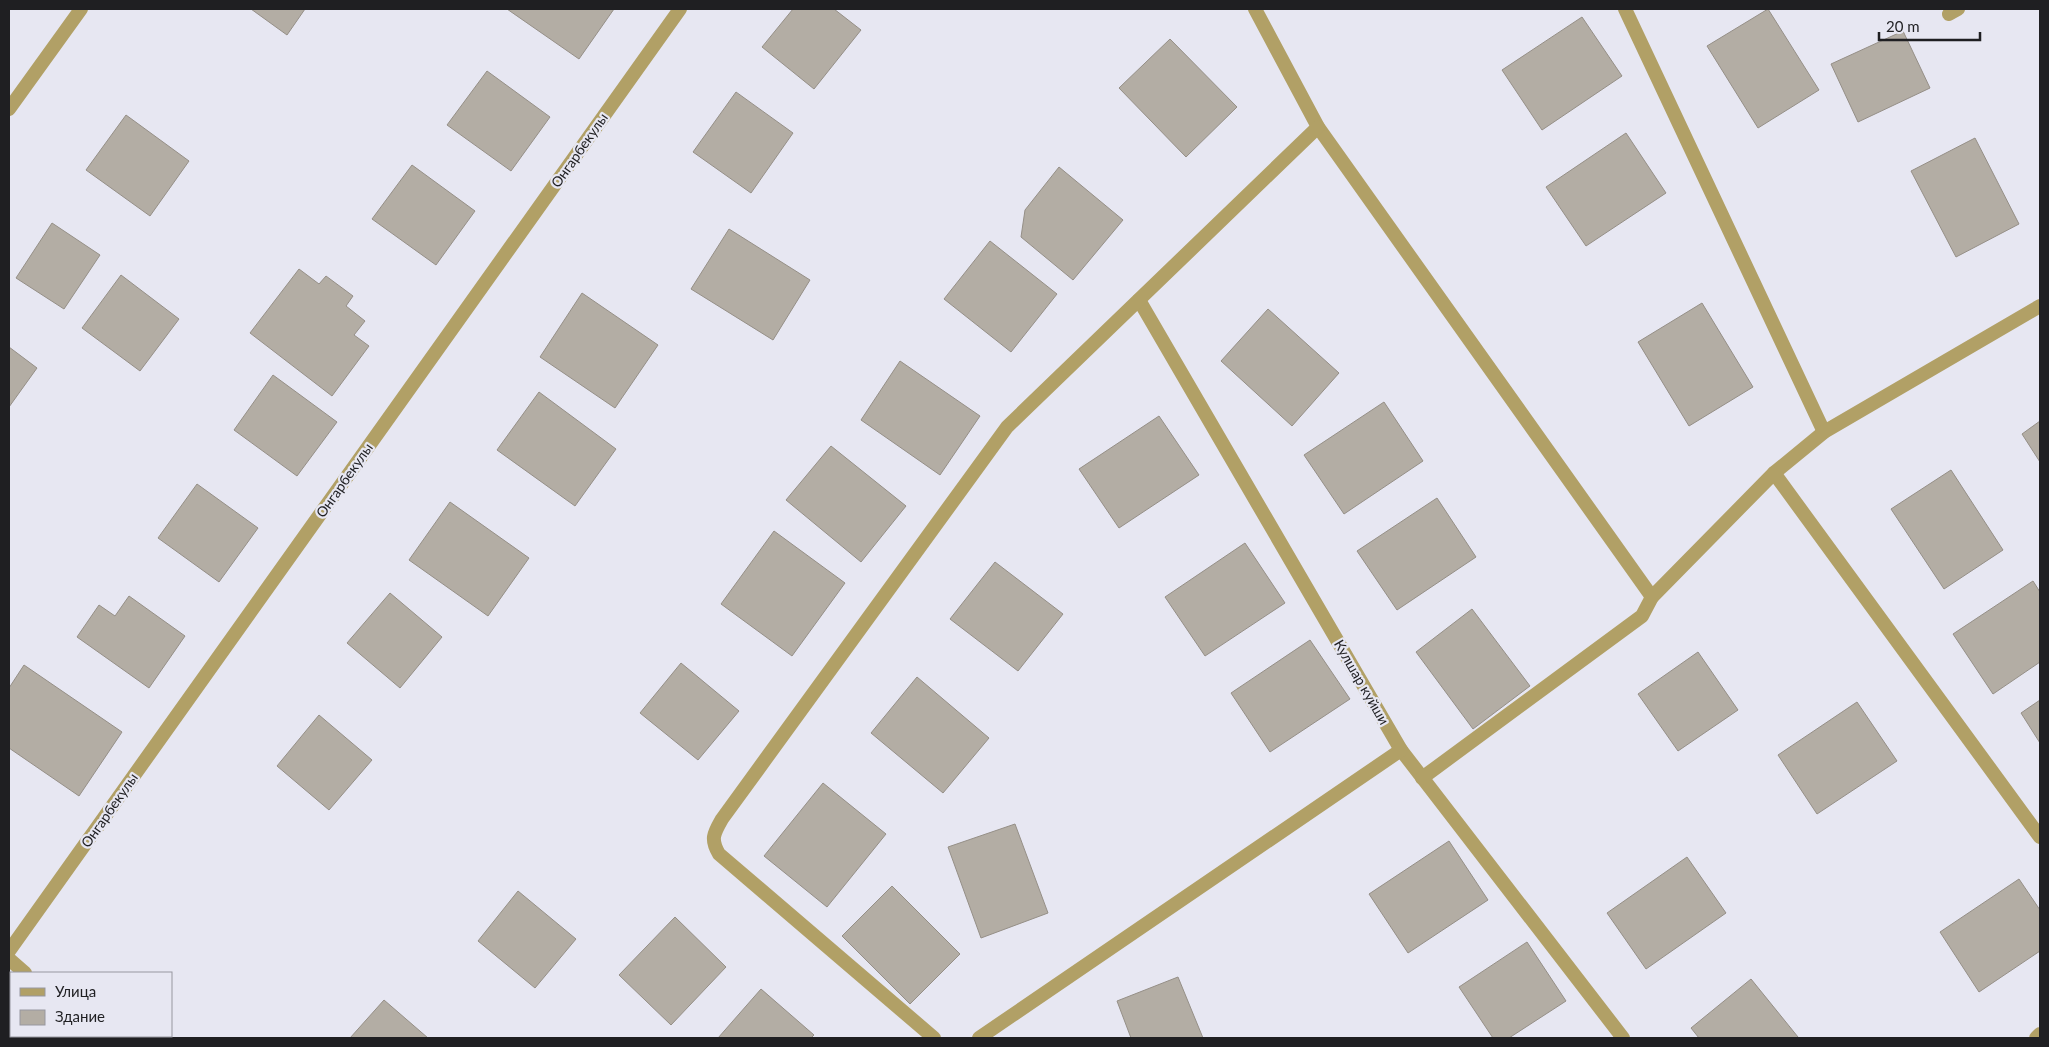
<svg xmlns="http://www.w3.org/2000/svg" width="2049" height="1047" font-family="Lato,sans-serif">
	<rect width="100%" height="100%" fill="#e7e7f2"/>
	<!-- building -->
	<g fill="#b3ada4" stroke="#958f87">
		<path d="M251 9H305L287 35Z"/>
		<path d="M507 9H614L579 59Z"/>
		<path d="M793 9H834L861 30 814 89 762 47Z"/>
		<path d="M1768 9 1819 90 1758 128 1707 46Z"/>
		<path d="M1582 17 1622 76 1542 130 1502 70Z"/>
		<path d="M1903 31 1930 88 1858 122 1831 64Z"/>
		<path d="M1170 39 1237 107 1186 157 1119 88Z"/>
		<path d="M487 71 550 117 511 171 447 125Z"/>
		<path d="M736 92 793 133 751 193 693 152Z"/>
		<path d="M126 115 189 161 150 216 86 170Z"/>
		<path d="M1626 133 1666 193 1586 246 1546 187Z"/>
		<path d="M1975 138 2019 224 1956 257 1911 171Z"/>
		<path d="M412 165 475 211 436 265 372 219Z"/>
		<path d="M1059 167 1123 220 1073 280 1021 237 1025 210Z"/>
		<path d="M52 223 100 255 64 309 16 278Z"/>
		<path d="M729 229 810 280 773 340 691 289Z"/>
		<path d="M990 241 1057 294 1011 352 944 299Z"/>
		<path d="M299 269 319 284 326 276 353 296 346 306 365 321 354 335 369 346 332 396 250 333Z"/>
		<path d="M121 275 179 319 140 371 82 328Z"/>
		<path d="M582 293 658 345 615 408 540 357Z"/>
		<path d="M1702 303 1753 387 1689 426 1638 342Z"/>
		<path d="M1268 309 1339 373 1292 426 1221 361Z"/>
		<path d="M9 347 37 368 9 407Z"/>
		<path d="M900 361 980 416 940 475 861 420Z"/>
		<path d="M273 375 337 422 297 476 234 430Z"/>
		<path d="M539 392 616 449 575 506 497 450Z"/>
		<path d="M1384 402 1423 461 1344 514 1304 455Z"/>
		<path d="M1159 416 1199 475 1119 528 1079 469Z"/>
		<path d="M2040 421V462L2022 434Z"/>
		<path d="M831 446 906 506 861 562 786 500Z"/>
		<path d="M1951 470 2003 550 1944 589 1891 509Z"/>
		<path d="M197 484 258 528 219 582 158 538Z"/>
		<path d="M1437 498 1476 557 1397 610 1357 551Z"/>
		<path d="M450 502 529 558 488 616 409 560Z"/>
		<path d="M774 531 845 583 792 656 721 604Z"/>
		<path d="M1245 543 1285 603 1205 656 1165 597Z"/>
		<path d="M995 562 1063 614 1018 671 950 619Z"/>
		<path d="M2033 581 2040 592V662L1993 694 1953 634Z"/>
		<path d="M390 593 442 637 400 688 347 643Z"/>
		<path d="M129 596 185 636 149 688 77 637 99 605 115 616Z"/>
		<path d="M1472 609 1530 686 1473 729 1416 652Z"/>
		<path d="M1310 640 1350 699 1270 752 1231 693Z"/>
		<path d="M1698 652 1738 710 1678 751 1638 694Z"/>
		<path d="M681 663 739 711 698 760 640 713Z"/>
		<path d="M24 665 122 732 79 796 9 748V688Z"/>
		<path d="M917 677 989 738 943 793 871 733Z"/>
		<path d="M2040 700V743L2021 713Z"/>
		<path d="M1857 702 1897 761 1817 814 1778 755Z"/>
		<path d="M319 715 372 760 329 810 277 766Z"/>
		<path d="M823 783 886 834 827 907 764 856Z"/>
		<path d="M1015 824 1048 913 981 938 948 847Z"/>
		<path d="M1449 841 1488 900 1408 953 1369 894Z"/>
		<path d="M1687 857 1726 913 1646 969 1607 913Z"/>
		<path d="M2019 879 2040 910V951L1979 992 1940 932Z"/>
		<path d="M892 886 960 954 910 1004 842 936Z"/>
		<path d="M518 891 576 939 535 988 478 941Z"/>
		<path d="M675 917 726 967 671 1025 619 975Z"/>
		<path d="M1527 942 1566 1001 1509 1038H1493L1459 987Z"/>
		<path d="M1178 977 1203 1038H1131L1117 1001Z"/>
		<path d="M1751 979 1798 1037 1796 1038H1699L1691 1028Z"/>
		<path d="M761 989 814 1035 811 1038H718Z"/>
		<path d="M384 1000 428 1038H350Z"/>
	</g>
	<g fill="none" stroke-linecap="round" stroke-linejoin="round">
		<!-- minor -->
		<g stroke="#b1a066" stroke-width="14">
			<path d="M1255 9 1318 127 1652 597"/>
			<path d="M1625 9 1824 432"/>
			<path d="M1949 14 1958 9"/>
			<path d="M9 109 81 9"/>
			<path d="M1139 300 1401 750 1623 1038"/>
			<path d="M1774 473 2040 837"/>
			<path d="M1422 778 1642 616 1652 597 1774 473 1824 432 2040 306"/>
			<path d="M9 951 680 9"/>
			<path d="M934 1038 719 854C710 839 714 833 722 819L1007 427 1318 127"/>
			<path d="M979 1038 1401 750"/>
			<path d="M2036 1038 2040 1034"/>
		</g>
		<!-- tertiary -->
		<g stroke="#b1a066" stroke-width="14">
			<path d="M9 959 25 973"/>
			<path d="M95 1036 98 1038"/>
		</g>
	</g>
	<g text-anchor="middle" dominant-baseline="central" stroke-width="4.5" stroke-linejoin="round" paint-order="stroke">
		<!-- street labels -->
		<g font-size="14" fill="#1f1f22" stroke="#e7e7f2">
			<text transform="translate(579 150) rotate(-55)">Онгарбекулы</text>
			<text transform="translate(344 480) rotate(-55)">Онгарбекулы</text>
			<text transform="translate(1362 682) rotate(60)">Кулшар куйши</text>
			<text transform="translate(109 810) rotate(-55)">Онгарбекулы</text>
		</g>
	</g>
	<!-- border -->
	<rect width="2049" height="1047" fill="none" stroke="#1f1f22" stroke-width="20"/>
	<!-- legend -->
	<rect x="10" y="972" width="162" height="65" fill="#e7e7f2" stroke="#97979f"/>
	<rect x="20" y="988" width="25" height="8" fill="#b1a066" stroke="#97979f"/>
	<text x="55" y="997" font-size="15" fill="#1f1f22">Улица</text>
	<rect x="20" y="1010" width="25" height="15" fill="#b3ada4" stroke="#97979f"/>
	<text x="55" y="1022" font-size="15" fill="#1f1f22">Здание</text>
	<!-- scale -->
	<path d="M1879 32v8h101v-8" fill="none" stroke="#1f1f22" stroke-width="2.5"/>
	<text x="1886" y="32" font-size="15" fill="#1f1f22" stroke="#e7e7f2" stroke-width="4" paint-order="stroke">20 m</text>
</svg>
